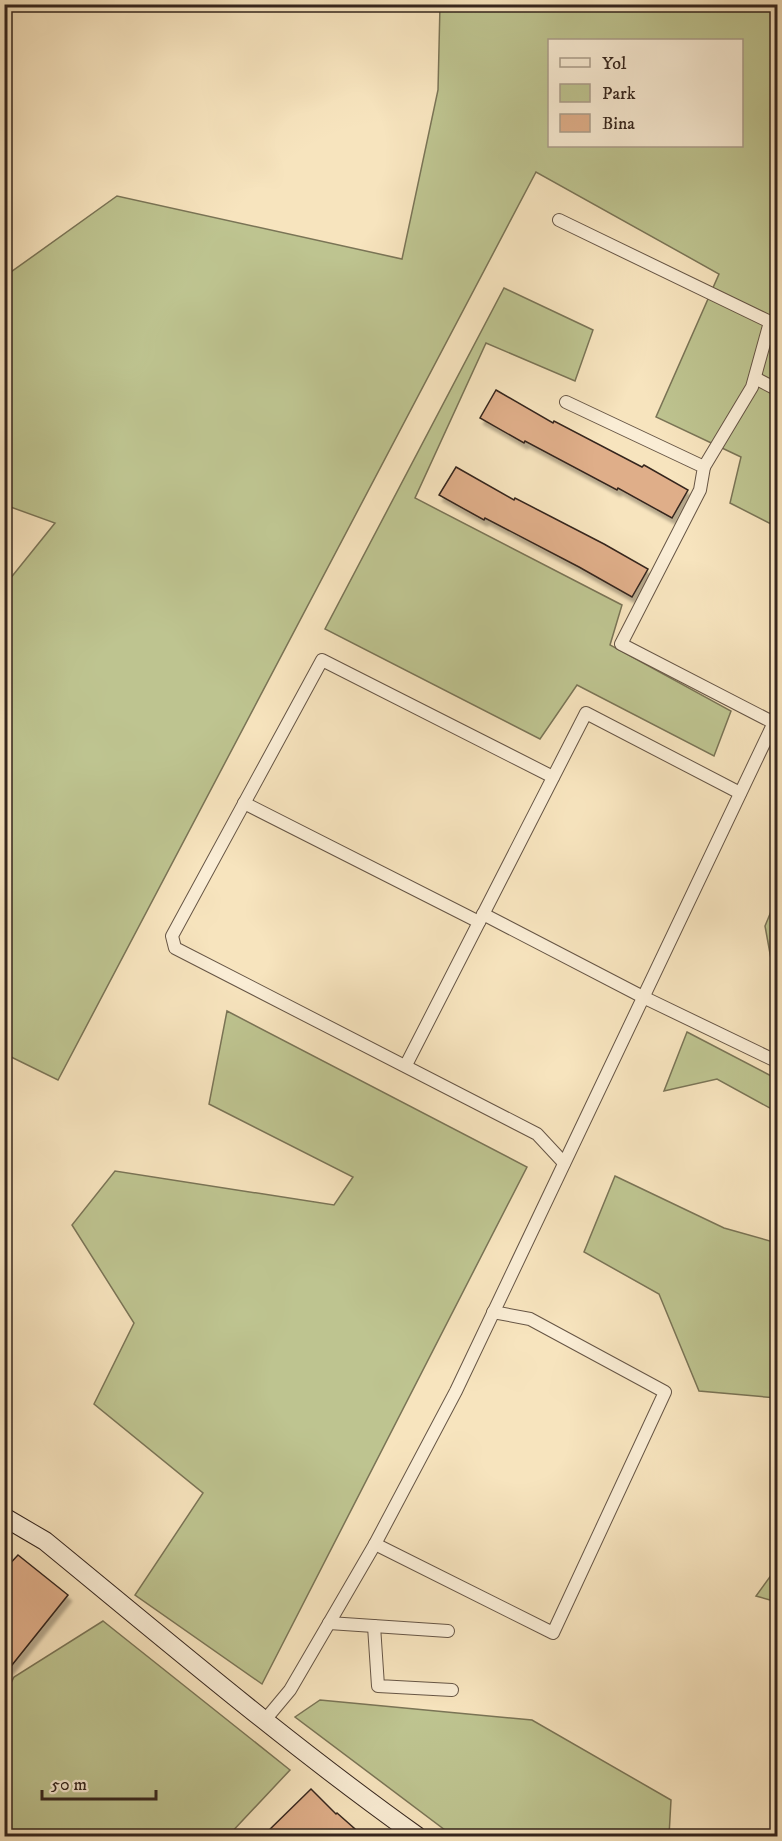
<svg xmlns="http://www.w3.org/2000/svg" width="782" height="1841" font-family="'IM FELL DW Pica',serif">
	<defs>
		<filter id="shadow"><feDropShadow dx="3.5" dy="6" stdDeviation="1.5" flood-color="#0004"/></filter>
	</defs>
	<rect width="100%" height="100%" fill="#f7e4be"/>
	<filter id="stains"><feTurbulence type="fractalNoise" baseFrequency=".00333" numOctaves="4"/><feColorMatrix values="0 0 0 0 .2 0 0 0 0 .09 0 0 0 0 .02 0 0 0 .5 -.17"/></filter>
	<radialGradient id="worn" r=".72"><stop offset=".6" stop-color="#630" stop-opacity="0"/><stop offset="1" stop-color="#630" stop-opacity=".3"/></radialGradient>
	<!-- green -->
	<g fill="#bec490" stroke="#7a7456" stroke-width="1.5" fill-rule="evenodd">
		<path d="M440 5H777V527L730 503 741 457 656 417 719 274 536 172 58 1080 5 1054V585L55 523 5 505 4 277 117 196 402 259 438 90ZM550 40H742V146H550Z"/>
		<path d="M504 288 593 330 575 381 486 343 415 498 622 605 610 645 731 711 714 756 577 685 540 739 325 629Z"/>
		<path d="M777 897 778 972H777L773 970 765 926Z"/>
		<path d="M227 1011 527 1167 262 1684 135 1595 203 1493 94 1404 134 1323 72 1225 115 1171 334 1205 353 1177 209 1104Z"/>
		<path d="M687 1032 777 1079V1112L717 1079 664 1091Z"/>
		<path d="M615 1176 724 1228 777 1243V1398L699 1391 659 1294 584 1252Z"/>
		<path d="M777 1567V1602L756 1596Z"/>
		<path d="M103 1621 290 1770 228 1836H5V1695L14 1677Z"/>
		<path d="M320 1700 532 1720 671 1800 669 1836H453L295 1717Z"/>
	</g>
	<!-- building -->
	<g fill="#dfae89" stroke="#35251d" stroke-width="1.5" filter="url(#shadow)">
		<path d="M496 390 553 423 554 421 642 467 644 465 688 490 672 518 618 488 617 490 525 441 524 443 480 418Z"/>
		<path d="M456 467 514 500 515 498 604 544 648 569 632 597 579 567 485 518 484 520 439 495Z"/>
		<path d="M18 1555 68 1595 4 1675V1570Z"/>
		<path d="M311 1789 336 1814 337 1813 363 1836H263Z"/>
	</g>
	<g fill="none" stroke-linecap="round" stroke-linejoin="round">
		<!-- street casing -->
		<g stroke="#665545" stroke-width="14">
			<g id="street">
				<path d="M559 220 770 322 752 387 704 467"/>
				<path d="M755 378 778 390"/>
				<path d="M566 402 704 467 700 490 621 644 778 725"/>
				<path d="M553 777 322 660 172 936 175 948 537 1134 564 1163"/>
				<path d="M244 803 479 922"/>
				<path d="M483 914 643 997 778 1062"/>
				<path d="M406 1065 586 713 740 793"/>
				<path d="M375 1544 553 1633 665 1392 530 1319 493 1312"/>
				<path d="M329 1623 448 1631"/>
				<path d="M374 1626 378 1686 452 1690"/>
				<path d="M265 1720 290 1690 332 1618 375 1544 456 1391 778 714"/>
			</g>
		</g>
		<!-- secondary casing -->
		<g stroke="#35251d" stroke-width="20">
			<path id="secondary" d="M4 1517 45 1541C167 1641 288 1744 417 1836"/>
		</g>
		<!-- street -->
		<use href="#street" stroke="#faedd5" stroke-width="12"/>
		<!-- secondary -->
		<use href="#secondary" stroke="#faedd5" stroke-width="18"/>
	</g>
	<!-- margin -->
	<rect width="782" height="1841" fill="none" stroke="#f7e4be" stroke-width="24"/>
	<rect x="6" y="6" width="770" height="1829" fill="none" stroke="#35251d" stroke-width="3"/>
	<rect x="12" y="12" width="758" height="1817" fill="none" stroke="#35251d" stroke-width="1.5"/>
	<!-- legend -->
	<rect x="548" y="39" width="195" height="108" fill="#faedd5" stroke="#ab9d8b" stroke-width="1.5"/>
	<rect x="560" y="58" width="30" height="9" fill="#faedd5" stroke="#ab9d8b" stroke-width="1.5"/>
	<text x="602" y="69" font-size="18" fill="#35251d">Yol</text>
	<rect x="560" y="84" width="30" height="18" fill="#bec490" stroke="#ab9d8b" stroke-width="1.5"/>
	<text x="602" y="99" font-size="18" fill="#35251d">Park</text>
	<rect x="560" y="114" width="30" height="18" fill="#dfae89" stroke="#ab9d8b" stroke-width="1.5"/>
	<text x="602" y="129" font-size="18" fill="#35251d">Bina</text>
	<!-- scale -->
	<path d="M42 1790v9h114v-9" fill="none" stroke="#35251d" stroke-width="3"/>
	<text x="51" y="1790" font-size="18" fill="#35251d" stroke="#faedd5" stroke-width="4.5" paint-order="stroke">50 m</text>
	<rect width="100%" height="100%" filter="url(#stains)"/>
	<rect width="100%" height="100%" fill="url(#worn)"/>
</svg>
